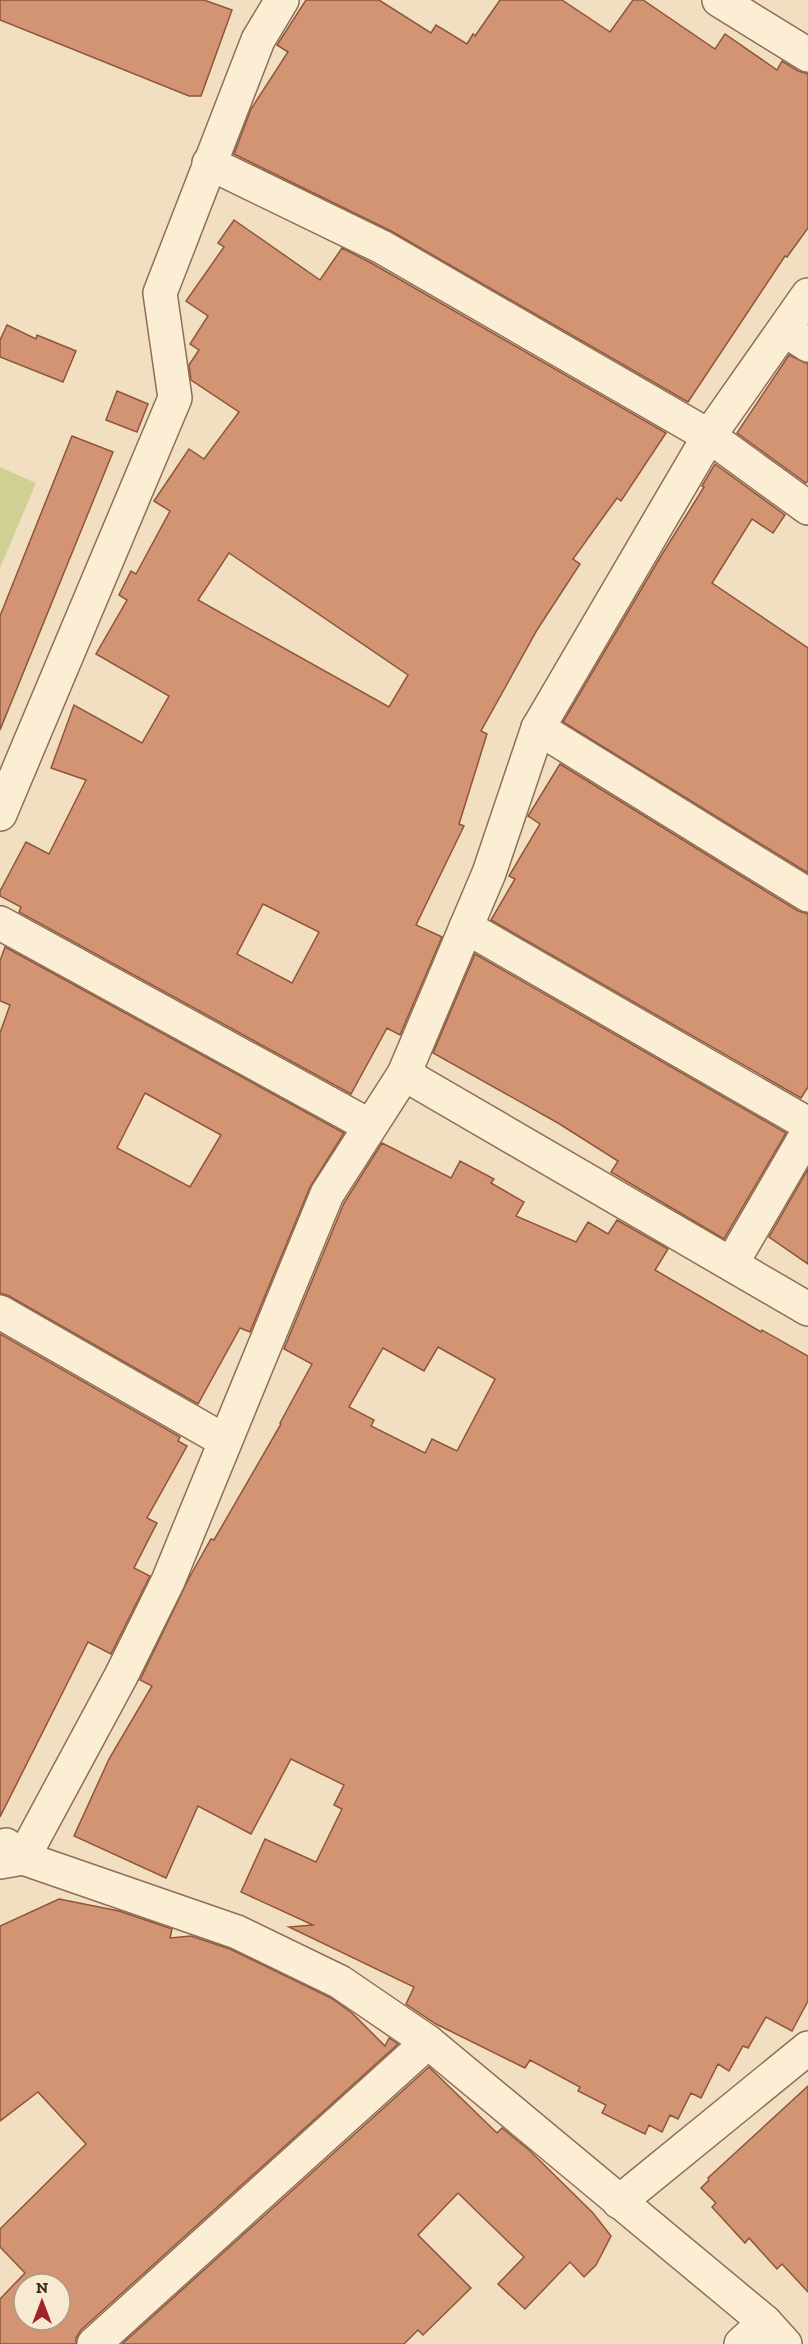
<svg xmlns="http://www.w3.org/2000/svg" width="808" height="2344" font-family="'Zilla Slab',serif">
	<rect width="100%" height="100%" fill="#f2dfc1"/>
	<!-- green -->
	<path fill="#cfd194" d="M0 467 36 483 0 568Z"/>
	<!-- building -->
	<g fill="#d39473" stroke="#8f553a" stroke-width="1.5" fill-rule="evenodd">
		<path d="M0 0H204L232 10 201 96H189L0 20Z"/>
		<path d="M306 0H379L431 33 436 25 467 44 473 34 475 36 500 0H562L610 32 633 0H643L715 49 725 34 777 70 782 61 798 71 808 74V228L787 257 785 256 688 402 391 231 234 154 251 109 288 52 277 45Z"/>
		<path d="M234 220 320 280 342 248 373 264 666 433 621 501 617 498 573 559 580 564 537 630 481 731 487 734 459 824 464 826 416 925 442 937 400 1035 387 1028 351 1094 19 912 21 907 0 896V891L26 842 49 854 86 780 51 768 74 705 142 743 169 696 96 654 127 600 119 595 131 571 136 574 170 511 154 501 189 449 204 459 239 412 191 380 189 365 199 350 190 344 208 316 186 301 224 247 218 243ZM229 553 408 675 389 707 198 600ZM263 904 319 932 292 983 237 954Z"/>
		<path d="M7 325 36 339 37 335 76 351 63 382 0 357V340Z"/>
		<path d="M789 355 808 364V481L806 483 737 433Z"/>
		<path d="M117 391 148 404 137 432 106 420Z"/>
		<path d="M72 436 113 452 0 730V616Z"/>
		<path d="M715 464 785 515 773 533 752 519 712 583 808 648V873L563 722 661 556 704 487 702 486Z"/>
		<path d="M560 764 798 911 808 914V1087L801 1098 491 920 515 879 509 876 540 824 528 816Z"/>
		<path d="M5 947 344 1133 310 1187 250 1332 240 1328 198 1404 9 1296 0 1293V1033L10 1005 0 1001V961ZM145 1093 221 1135 190 1187 117 1148Z"/>
		<path d="M475 954 786 1133 724 1239 611 1172 618 1161 558 1123 433 1053Z"/>
		<path d="M382 1143 451 1178 460 1161 494 1179 491 1183 524 1202 516 1216 576 1242 588 1222 608 1234 617 1220 668 1249 655 1270 761 1332 762 1330 808 1356V2001L792 2031 766 2017 748 2048 743 2046 729 2071 718 2064 701 2098 691 2093 678 2119 670 2115 662 2132 649 2125 645 2134 602 2113 606 2105 578 2091 580 2087 530 2060 525 2068 436 2024 406 2004 414 1987 289 1927 313 1925 241 1892 265 1839 316 1862 342 1809 334 1805 344 1785 291 1759 251 1834 198 1806 166 1878 74 1836 109 1759 152 1686 140 1680 189 1578 211 1539 214 1540 281 1424 280 1423 312 1364 284 1349 344 1203ZM438 1347 495 1379 457 1451 432 1439 425 1453 371 1426 374 1420 349 1407 383 1348 424 1371Z"/>
		<path d="M808 1169V1264L769 1237Z"/>
		<path d="M0 1334 180 1437 178 1441 187 1446 147 1518 157 1523 134 1568 150 1576 111 1654 88 1642 0 1817Z"/>
		<path d="M59 1899 119 1911 172 1929 170 1938 191 1936 230 1949 331 1998 352 2013 385 2046 389 2038 398 2044 81 2330 76 2338V2344H0V2299L25 2273 0 2247V2229L86 2144 38 2092 0 2121V1926ZM24 2284H60V2320H24Z"/>
		<path d="M429 2067 497 2133 502 2128 529 2150 593 2213 611 2236 596 2265 584 2277 570 2262 525 2309 498 2284 524 2257 458 2193 418 2235 471 2288 423 2335 418 2330 404 2344H122Z"/>
		<path d="M808 2086V2292L782 2264 777 2269 749 2238 745 2243 712 2207 716 2203 701 2188 709 2180 708 2178Z"/>
	</g>
	<g fill="none" stroke-linecap="round" stroke-linejoin="round">
		<!-- minor casing -->
		<g stroke="#8d6f57" stroke-width="36">
			<g id="minor">
				<path d="M719 0 808 55"/>
				<path d="M209 163 382 247 709 436 808 508"/>
				<path d="M785 330 808 345"/>
				<path d="M538 728 808 895"/>
				<path d="M0 814 175 398 160 293 258 40 282 0"/>
				<path d="M0 923 370 1126"/>
				<path d="M466 927 808 1124"/>
				<path d="M404 1074 808 1309"/>
				<path d="M732 1263 808 1132"/>
				<path d="M0 1312 225 1441"/>
				<path d="M6 1845 23 1858 237 1932 340 1982 428 2042 765 2322 785 2344"/>
				<path d="M0 1862 23 1858 121 1676 168 1581 327 1194 404 1074 489 873 538 728 709 436 808 295"/>
				<path d="M619 2202 808 2048"/>
				<path d="M94 2344 428 2042"/>
				<path d="M741 2344 765 2322"/>
			</g>
		</g>
		<!-- minor -->
		<use href="#minor" stroke="#fcedd5" stroke-width="33"/>
	</g>
	<!-- north arrow -->
	<g transform="translate(42 2302)"><circle r="28" fill="#f8ead1" stroke="#ac9d89" stroke-width="1.5"/>
	<path d="M0-4.5L10 22L0 15L-10 22Z" fill="#a2212c"/>
	<text y="-9" font-size="16" font-weight="bold" text-anchor="middle" fill="#3b291c">N</text>
	</g>
</svg>
